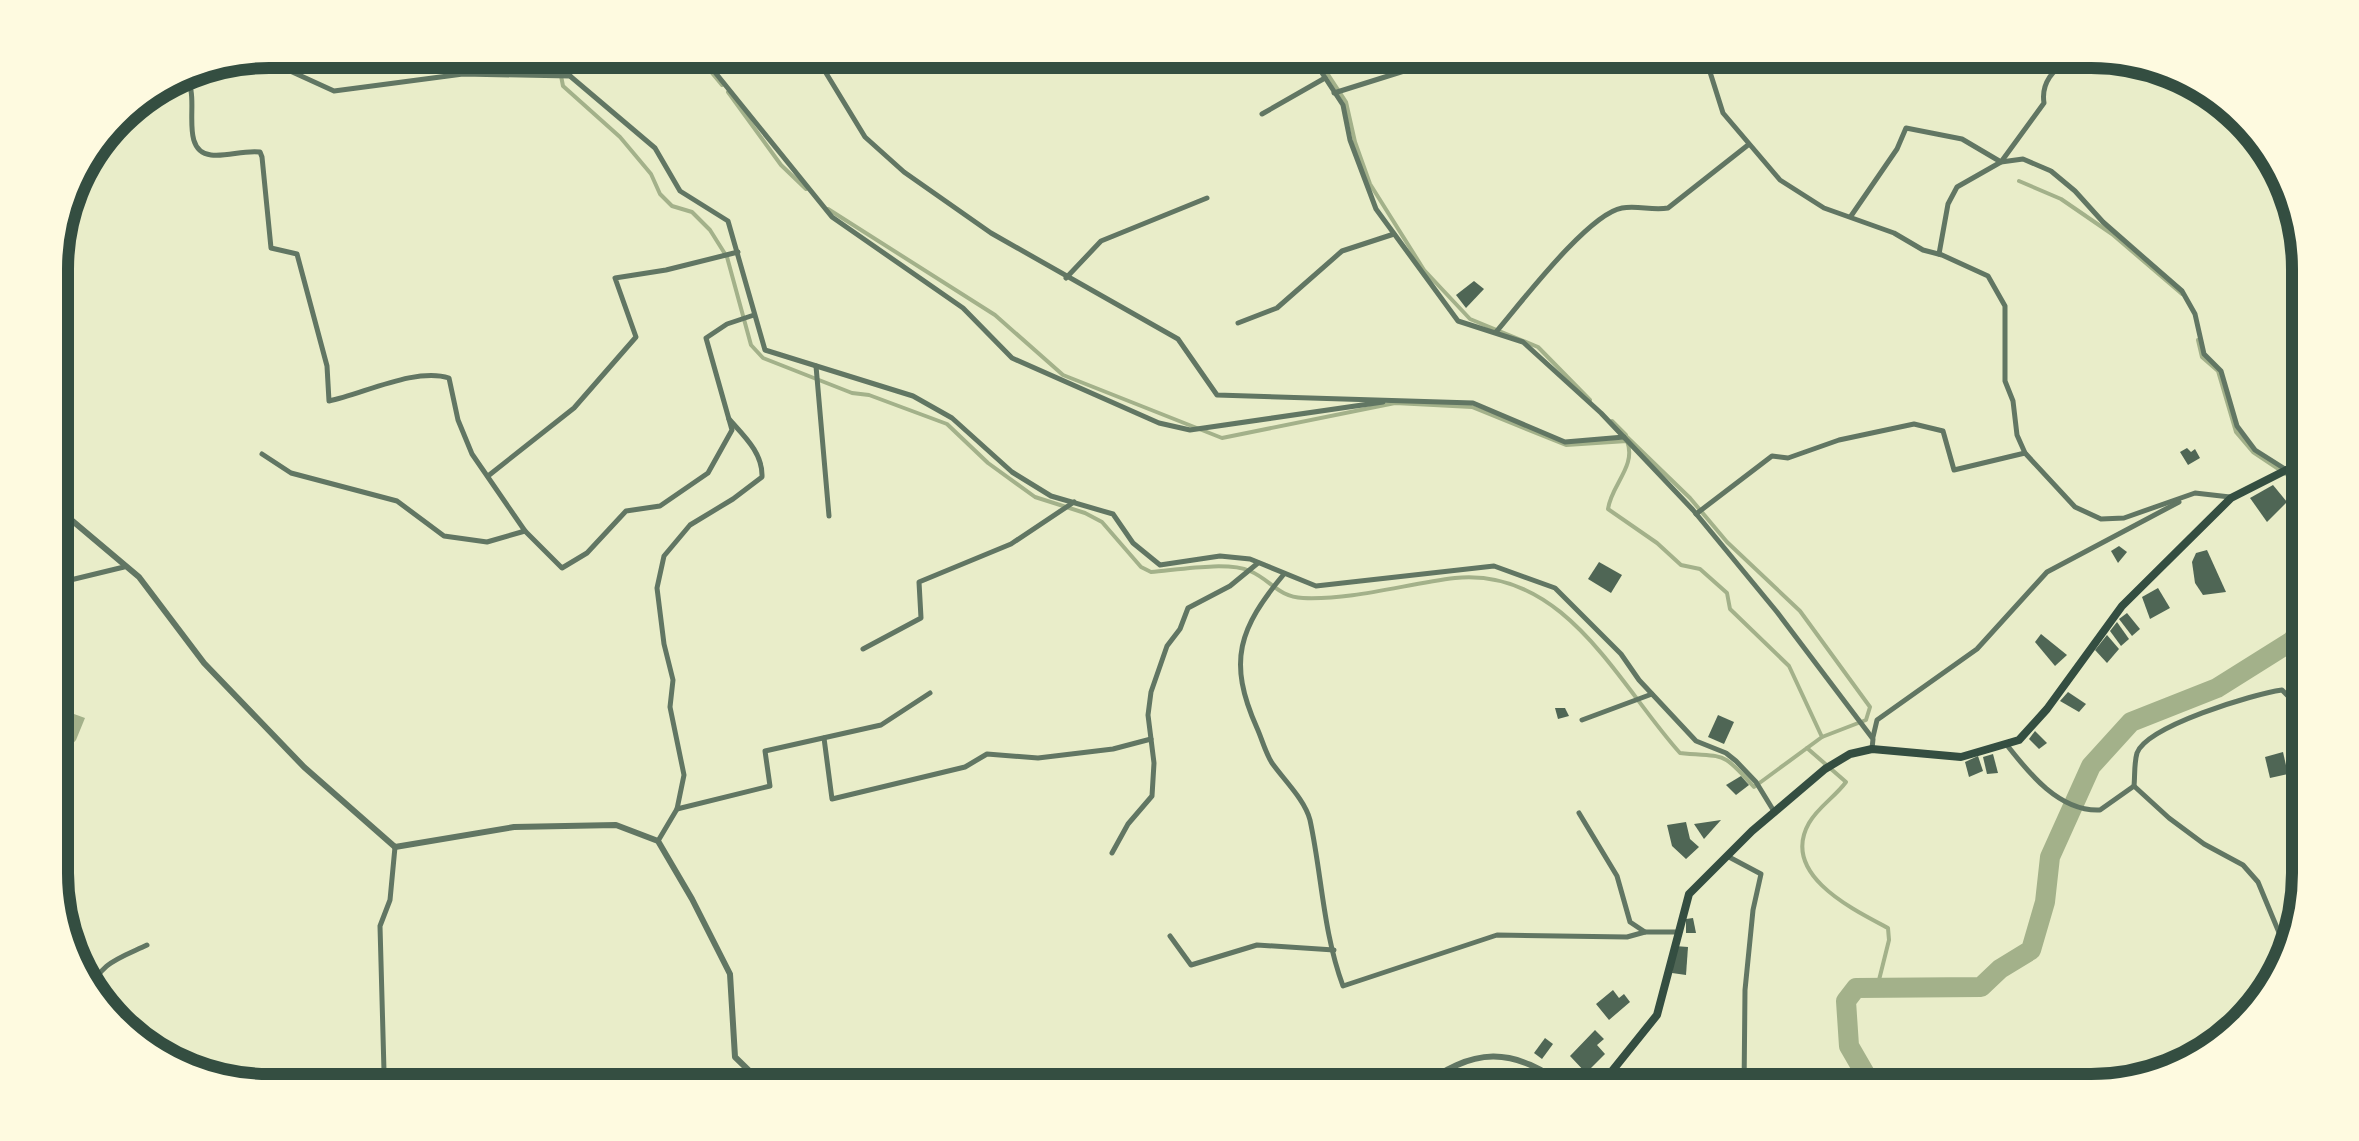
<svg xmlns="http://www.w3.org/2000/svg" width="2359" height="1141" font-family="'Noto Serif',serif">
	<rect width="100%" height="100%" fill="#e9edc9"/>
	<!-- water -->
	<path fill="#a3b18a" d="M52 706 85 718 76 740 52 767Z"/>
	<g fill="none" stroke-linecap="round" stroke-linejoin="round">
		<!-- stream -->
		<g stroke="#a3b18a" stroke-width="4">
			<path d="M556 50 563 86 620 137 651 174 660 194 672 206 692 212 710 230 727 257 751 345 763 358 852 393 869 395 947 424 988 463 1035 497 1085 513 1102 522 1141 567 1151 572C1177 570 1227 561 1250 571 1271 580 1278 597 1303 598 1354 600 1405 584 1455 578 1565 567 1618 684 1680 753 1726 758 1720 749 1754 787L1822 737 1789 666 1730 609 1727 593 1700 569 1681 565 1657 543 1608 509C1611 485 1637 466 1627 441L1566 445 1472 407 1395 403 1222 438 1063 375 995 315 828 209"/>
			<path d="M693 50 722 85"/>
			<path d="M1312 50 1346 102 1355 142 1370 184 1424 270 1470 319 1538 347 1590 400"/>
			<path d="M728 92 781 165 806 189"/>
			<path d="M2019 181 2061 199 2112 234 2182 294"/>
			<path d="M2198 340 2202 357 2218 371 2236 432 2253 452 2289 476 2308 498"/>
			<path d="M1612 421 1626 435"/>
			<path d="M1627 437 1690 498 1727 542 1800 611 1870 707 1866 720 1822 737"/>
			<path d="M1807 748 1846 782C1835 797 1818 807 1809 823 1780 874 1852 909 1888 928L1889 940 1877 988"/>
		</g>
		<!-- river -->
		<path stroke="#a3b18a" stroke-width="20" d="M1875 1091 1849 1046 1846 1001 1856 988 1981 987 2000 969 2031 950 2045 902 2050 857 2091 766 2131 722 2217 688 2292 641 2308 619"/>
	</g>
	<!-- building -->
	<g fill="#4f6655">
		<path d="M1474 281 1484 289 1466 308 1456 295Z"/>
		<path d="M2187 448 2191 452 2195 449 2200 458 2188 465 2180 452Z"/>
		<path d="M2273 485 2287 502 2267 522 2250 498Z"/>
		<path d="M2119 546 2127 552 2118 563 2111 551Z"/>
		<path d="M2207 550 2226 592 2203 595 2195 583 2192 562 2196 553Z"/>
		<path d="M1599 562 1622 575 1611 593 1588 579Z"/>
		<path d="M2158 588 2170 608 2150 619 2142 597Z"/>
		<path d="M2127 613 2140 629 2132 636 2119 619Z"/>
		<path d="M2117 622 2129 639 2121 646 2110 631Z"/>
		<path d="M2041 634 2067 655 2055 666 2035 642Z"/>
		<path d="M2107 635 2119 649 2107 663 2095 650Z"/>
		<path d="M2068 692 2086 704 2079 712 2060 701Z"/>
		<path d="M1555 708H1565L1569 716 1558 719Z"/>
		<path d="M1718 715 1734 722 1724 744 1708 737Z"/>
		<path d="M2035 731 2047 743 2039 749 2029 739Z"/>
		<path d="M2283 752 2288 774 2270 778 2265 757Z"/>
		<path d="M1993 754 1998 773 1987 774 1983 757Z"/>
		<path d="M1978 756 1983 771 1969 777 1965 762Z"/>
		<path d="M1741 776 1749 785 1736 795 1726 785Z"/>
		<path d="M2301 780 2309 781V796L2299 794Z"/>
		<path d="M1721 820 1704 839 1694 824Z"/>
		<path d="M1686 822 1690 839 1699 847 1686 859 1672 846 1667 825Z"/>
		<path d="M1693 918 1696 933H1686V919Z"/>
		<path d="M1675 946 1688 947 1686 975 1672 973Z"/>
		<path d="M1613 990 1619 998 1624 994 1630 1002 1609 1020 1596 1004Z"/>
		<path d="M1595 1030 1604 1039 1597 1045 1605 1054 1586 1073 1570 1056Z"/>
		<path d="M1545 1038 1553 1044 1542 1059 1534 1053Z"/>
		<path d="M1375 1070 1390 1085 1385 1091H1354L1352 1087Z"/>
	</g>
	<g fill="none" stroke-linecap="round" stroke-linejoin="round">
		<!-- minor -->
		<g stroke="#617663" stroke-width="5">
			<path d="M562 50 570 76"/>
			<path d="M697 50 832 217 963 308 1012 358 1159 423 1190 430 1383 402"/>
			<path d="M812 50 865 137 904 172 991 233 1178 339 1217 395 1473 403 1565 442 1624 437"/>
			<path d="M1307 50 1343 105 1350 140 1376 209 1458 321 1523 342 1601 413 1693 510 1777 612 1873 739 1872 749"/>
			<path d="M1703 50 1723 113 1780 180 1824 208 1894 233 1923 250 1942 255 1988 276 2005 306V381L2013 401 2017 435 2025 453 2075 507 2101 519 2124 518 2195 493 2230 497"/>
			<path d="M257 52 277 65 334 91 463 74 570 76 655 148 680 191 728 221 765 350 913 396 952 418 1012 472 1051 496 1113 514 1133 543 1160 565 1220 556 1250 559 1316 586 1494 566 1555 588 1621 654 1639 680 1696 741 1726 753 1736 761 1756 782 1775 813"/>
			<path d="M817 58 831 50"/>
			<path d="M182 68C186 75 190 83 191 91 195 111 183 152 211 155 227 157 243 150 260 152L262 157 271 248 297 254 327 366 329 401C363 394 416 367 449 378L458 420 472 454 525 531 487 542 444 536 397 501 291 473 262 454"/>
			<path d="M1334 93 1455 55 1461 50"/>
			<path d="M1262 114 1325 78"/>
			<path d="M1851 216 1897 149 1906 128 1962 139 2001 162 2044 103C2040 78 2060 66 2077 50"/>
			<path d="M1939 254 1948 204 1957 187 2001 162 2023 159 2051 171 2075 191 2103 222 2182 291 2195 314 2204 354 2221 371 2237 426 2255 450 2285 469"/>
			<path d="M1066 278 1101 241 1207 198"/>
			<path d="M1238 323 1277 308 1342 251 1394 234"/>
			<path d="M1496 332C1520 304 1588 214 1622 208 1638 205 1652 211 1668 208L1748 145"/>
			<path d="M816 366 829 516"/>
			<path d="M488 476 574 408 636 337 615 278 666 270 738 252"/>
			<path d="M51 512 67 517"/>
			<path d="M1696 514 1772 456 1788 458 1839 440 1914 424 1943 431 1954 470 2025 453"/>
			<path d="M525 531 562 568 587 553 626 511 660 506 708 473 732 430 706 338 727 324 754 315"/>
			<path d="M1284 574C1239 628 1227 661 1257 728 1262 739 1265 752 1272 763 1284 780 1305 800 1310 820 1322 876 1323 932 1343 986L1497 935 1627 937 1645 932"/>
			<path d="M58 583 124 567"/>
			<path d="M863 649 921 618 919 582 1011 544 1074 502"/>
			<path d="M2289 697 2308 690"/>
			<path d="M1582 720 1652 694"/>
			<path d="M1873 737 1877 720 1977 649 2047 572 2179 502"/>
			<path d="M824 738 832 799 965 767 987 754 1038 758 1113 749 1151 739"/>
			<path d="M2006 744C2028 772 2059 812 2100 810L2134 786 2169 818 2204 844 2243 865 2258 882 2290 959"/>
			<path d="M2134 786C2135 776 2134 763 2137 753 2147 726 2253 694 2282 690L2289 697 2304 744 2309 745"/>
			<path d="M677 809 770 786 765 751 881 725 930 693"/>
			<path d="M1579 813 1617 876 1630 922 1645 932H1678"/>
			<path d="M658 841 677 809 684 775 670 707 673 680 664 644 657 588 664 556 690 525 733 499 762 477C763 453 744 436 729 419"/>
			<path d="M395 847 390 900 380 926 384 1071 401 1091"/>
			<path d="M1112 853 1128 824 1152 796 1154 763 1148 715 1151 692 1167 646 1180 629 1188 608 1230 586 1258 563"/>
			<path d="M1729 857 1761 874 1753 910 1745 990 1744 1091"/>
			<path d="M2282 928 2298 925"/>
			<path d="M1170 936 1191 965 1257 945 1334 950"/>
			<path d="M111 1017 91 994C95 964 122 957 147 945"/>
		</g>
		<!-- tertiary -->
		<g stroke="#617663" stroke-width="6">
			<path d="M51 462 69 518 139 577 204 663 304 767 395 847 514 827 616 825 658 841 692 899 730 974 735 1057 770 1091"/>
			<path d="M1414 1091C1475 1046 1511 1044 1572 1091"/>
		</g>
		<!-- primary -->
		<path stroke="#344e41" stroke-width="8" d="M1596 1091 1657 1015 1689 894 1752 831 1825 769 1850 754 1872 749 1961 757 2019 740 2047 709 2122 606 2231 498 2308 459"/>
	</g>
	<!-- crop -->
	<path d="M0 0H2359V1141H0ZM269 68H2091A201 201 0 0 1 2292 269V873A201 201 0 0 1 2091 1074H269A201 201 0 0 1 68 873V269A201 201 0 0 1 269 68Z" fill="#fefae0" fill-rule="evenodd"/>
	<path fill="none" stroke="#344e41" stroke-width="12" d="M269 68H2091A201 201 0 0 1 2292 269V873A201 201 0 0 1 2091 1074H269A201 201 0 0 1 68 873V269A201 201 0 0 1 269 68Z"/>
</svg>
